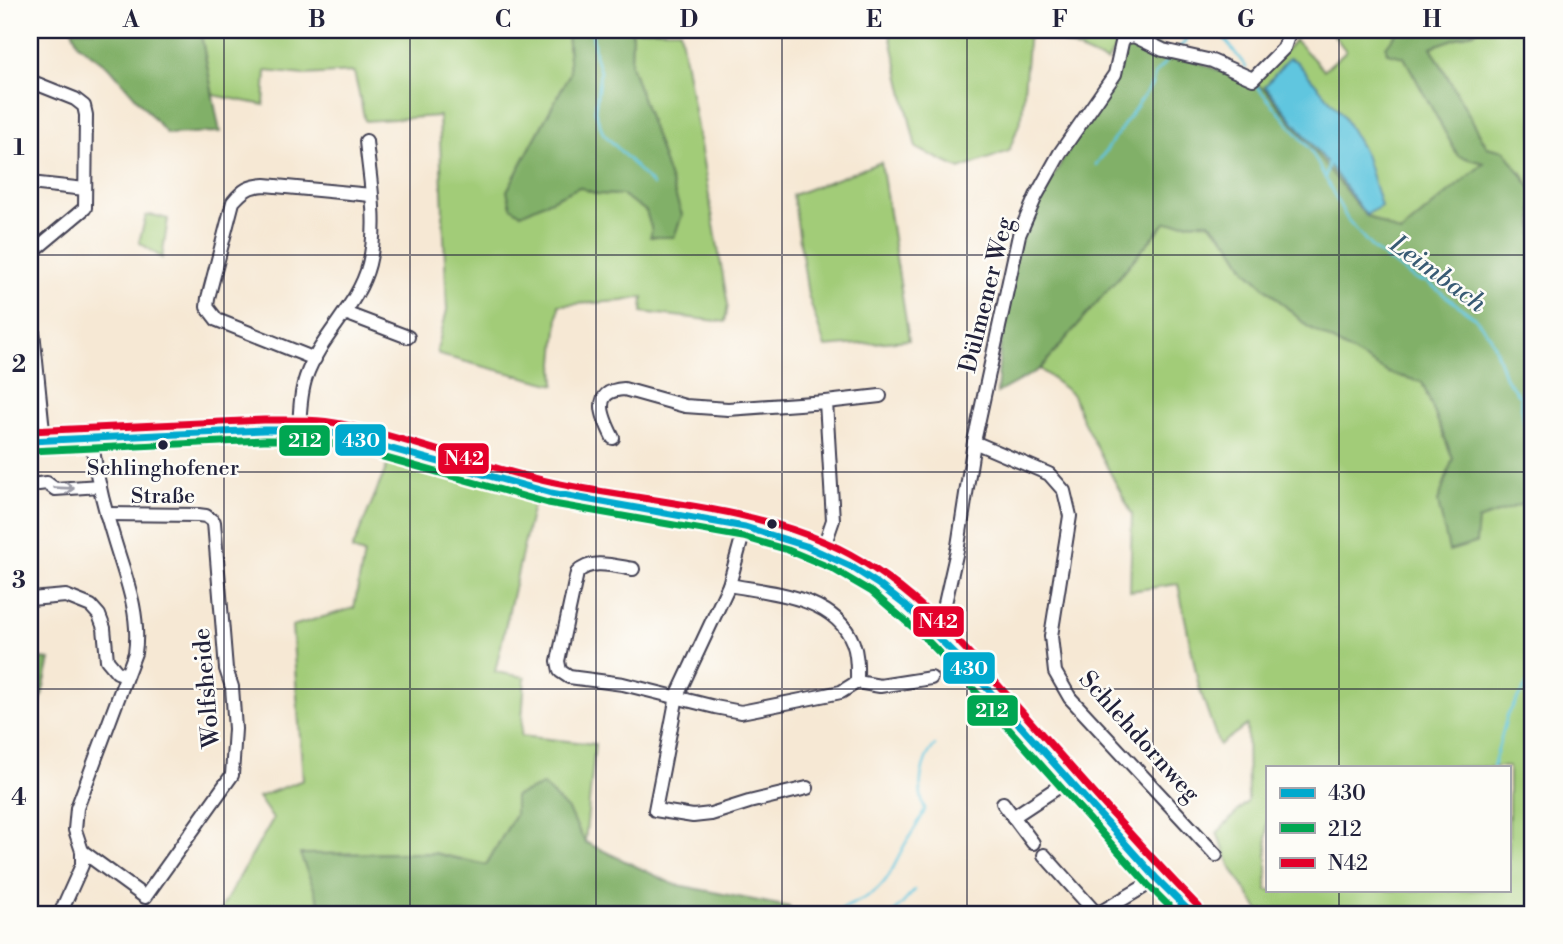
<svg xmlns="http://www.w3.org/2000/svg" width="1563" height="944" font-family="'Libre Bodoni',serif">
	<rect width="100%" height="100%" fill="#fdfcf7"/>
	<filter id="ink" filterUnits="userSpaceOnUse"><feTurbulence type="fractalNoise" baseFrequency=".0143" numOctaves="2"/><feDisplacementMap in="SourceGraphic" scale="14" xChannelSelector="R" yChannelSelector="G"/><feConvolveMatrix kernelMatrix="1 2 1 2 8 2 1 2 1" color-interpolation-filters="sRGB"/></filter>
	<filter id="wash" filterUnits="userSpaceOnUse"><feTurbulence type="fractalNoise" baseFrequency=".00686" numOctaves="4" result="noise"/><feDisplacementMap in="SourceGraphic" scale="28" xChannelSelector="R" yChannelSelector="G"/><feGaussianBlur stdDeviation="1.57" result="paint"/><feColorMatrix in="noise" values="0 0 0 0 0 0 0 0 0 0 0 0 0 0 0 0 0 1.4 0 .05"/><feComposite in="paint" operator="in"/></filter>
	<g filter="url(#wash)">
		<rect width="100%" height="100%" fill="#f6e8d4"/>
		<!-- green -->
		<g fill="#a2cc78" stroke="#62775a" stroke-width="2" fill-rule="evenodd">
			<path d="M200 30H567L570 73 507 191 538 206 579 187 597 194 622 195 646 211 653 232 651 237H674L682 215 631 65 632 30H680L728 305 725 322 642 312 643 297 623 301 559 305 554 363 555 385 439 355 437 350 447 310 439 116 365 121 354 72 304 75 266 71 264 105 213 95Z"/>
			<path d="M889 30H1038L1029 31 1022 116 1009 151 960 169 916 148Z"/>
			<path d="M1067 30H1129L1118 43 1107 62 1063 43Z"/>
			<path d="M1330 30H1399L1393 54 1404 57 1458 156 1485 163 1415 221 1417 276 1319 167 1256 81 1295 40 1324 70 1346 51Z"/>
			<path d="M1479 30H1533V191L1522 173 1487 147 1431 47Z"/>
			<path d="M881 162 909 340 825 347 808 295 793 195Z"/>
			<path d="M153 215 168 219 162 258 139 242 146 216Z"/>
			<path d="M1209 222 1229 242 1246 270 1307 326 1389 373 1422 382 1453 459 1438 502 1478 520 1533 500V914H1261L1231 867 1217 833 1248 801 1247 725 1219 745 1199 687 1178 584 1130 591 1132 514 1082 419 1073 395 1040 369 1165 223ZM1267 767H1509V890H1267Z"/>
			<path d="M392 454 535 496 495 672 525 677 521 736 595 744 585 842 568 810 515 815 486 865 434 853 301 854 324 914H218L273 819 258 797 303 780 292 626 354 608 364 554 352 550Z"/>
		</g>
		<!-- forest -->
		<g fill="#81b068" stroke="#526952" stroke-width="2">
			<path d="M72 30H200L220 132 167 134 111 69 78 44Z"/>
			<path d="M567 30H632L631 65 682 215 674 237H650L652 231 646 211 622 195 597 194 579 187 521 214 511 207 507 191 570 73Z"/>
			<path d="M1399 30H1479L1431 47 1487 147 1505 151 1533 191V500L1478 520 1476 543 1449 551 1438 502 1453 458 1422 382 1389 373 1307 326 1246 270 1229 242 1209 222 1165 223 1040 369 997 393 1000 349 1019 235 1109 81 1120 43 1134 36 1265 89 1365 215 1400 233 1484 163 1458 156 1404 57 1387 53 1386 47Z"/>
			<path d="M30 658 50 660 30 748Z"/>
			<path d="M543 785 568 810 585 842 673 884 789 907 792 914H324L300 854 434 853 486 865 515 815V796Z"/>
		</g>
		<!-- water -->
		<path fill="#61c6df" stroke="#42748d" stroke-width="2" d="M1289 58 1296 61 1342 114 1365 154 1381 206 1366 215 1329 165 1265 86Z"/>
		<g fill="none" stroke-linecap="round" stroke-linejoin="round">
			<!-- stream -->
			<g stroke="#61c6df" stroke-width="2.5">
				<path d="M592 30 595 55 600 72 595 111 603 133 653 185"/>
				<path d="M1218 30 1246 67"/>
				<path d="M1178 49 1185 42 1188 30"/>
				<path d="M1255 84 1310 149 1347 219 1374 250 1416 280 1427 282 1475 318 1491 337 1506 379 1520 397 1526 435 1533 439"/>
				<path d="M1096 165 1152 84 1155 74 1168 59"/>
				<path d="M1325 178 1329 162"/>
				<path d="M1493 767 1507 716 1533 674"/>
				<path d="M839 914 838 912C849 904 862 901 873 893 888 882 895 864 903 848 910 834 920 823 925 809 916 789 921 760 935 745"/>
				<path d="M893 914 915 890"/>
			</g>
		</g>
	</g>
	<g filter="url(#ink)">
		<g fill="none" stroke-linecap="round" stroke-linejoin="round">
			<!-- minor casing -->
			<g stroke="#424052" stroke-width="16">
				<g id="minor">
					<path d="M30 81 75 99 84 106 86 115 85 208 30 254"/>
					<path d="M30 183 85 189"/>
					<path d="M345 313 408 337"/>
					<path d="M30 324 33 331 44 441"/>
					<path d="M315 359 217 320 207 307 208 298 233 202C243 190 249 186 265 185L371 195"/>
					<path d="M299 430C300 413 300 394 306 377 320 336 358 307 369 264 379 224 370 182 366 141"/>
					<path d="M613 438C603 418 590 391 624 389L685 406 728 409 826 402"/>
					<path d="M30 441 264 430H299L338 434 551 493 745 527C786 537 827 551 864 574 903 598 936 635 968 667L1157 879 1192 914"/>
					<path d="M974 442 1049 474 1064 491 1070 516 1051 636 1055 672 1070 698 1216 855"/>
					<path d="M30 485 47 483 55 489 100 486"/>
					<path d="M745 527 729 585 677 696 655 810 693 816 711 814 749 802 807 788"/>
					<path d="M822 552 833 520 826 402 880 396"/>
					<path d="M633 569C615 566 590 558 577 573L558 661 560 671 569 677 623 684 715 707 741 712 841 692 857 682 880 686 931 678"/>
					<path d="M729 585C771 593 835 596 853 643 858 656 857 669 857 682"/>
					<path d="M30 599 66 596 91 606 99 615 104 628 107 660 117 672 126 675"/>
					<path d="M935 634 941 621 958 546 974 442 1019 235 1036 196 1060 153 1115 74 1123 38 1134 36 1163 50 1212 61 1253 79 1284 48 1290 30"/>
					<path d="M1003 803 1033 843"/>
					<path d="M1013 817 1069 780"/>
					<path d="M82 851 145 897 232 775 235 729 232 687 226 669 214 522 206 516 198 515 106 514"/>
					<path d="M1044 855 1094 911 1101 912 1157 879"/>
					<path d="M60 914 82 865V851L75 830 77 808 135 653C141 612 124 574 113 536 103 504 95 472 92 439"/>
				</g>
			</g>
			<!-- minor -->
			<use href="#minor" stroke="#fff" stroke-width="12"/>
			<!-- bus-1 casing -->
			<g stroke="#fdfcf7" stroke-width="12">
				<path id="bus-1" d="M30 441 264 430H299L338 434 551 493 745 527 806 546 850 566 878 584 906 606 968 667 1157 879 1192 914"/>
			</g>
			<!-- bus-2 casing -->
			<g stroke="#fdfcf7" stroke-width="12">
				<path id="bus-2" d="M30 451 264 440H298L336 444 548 503 743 537 788 550 831 568 872 592 924 637 960 674 1149 886 1177 914"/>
			</g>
			<!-- bus-3 casing -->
			<g stroke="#fdfcf7" stroke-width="12">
				<path id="bus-3" d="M30 431 264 420C290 420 316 419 341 424 413 439 483 468 555 483 645 502 740 505 825 542 907 577 966 649 1024 714 1082 779 1138 845 1199 907"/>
			</g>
			<!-- bus-1 -->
			<use href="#bus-1" stroke="#00a9ce" stroke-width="7"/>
			<!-- bus-2 -->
			<use href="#bus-2" stroke="#00a651" stroke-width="7"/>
			<!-- bus-3 -->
			<use href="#bus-3" stroke="#e4002b" stroke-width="7"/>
		</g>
		<!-- one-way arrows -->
		<defs><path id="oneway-shaft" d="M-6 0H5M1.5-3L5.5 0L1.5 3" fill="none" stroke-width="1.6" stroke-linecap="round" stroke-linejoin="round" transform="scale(1.75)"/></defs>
		<use stroke="#9c9ca7" href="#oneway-shaft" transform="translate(64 488) rotate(2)"/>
	</g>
	<!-- grid -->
	<path fill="none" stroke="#22223b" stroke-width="2" stroke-opacity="0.55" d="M224 30V914M410 30V914M596 30V914M782 30V914M967 30V914M1153 30V914M1339 30V767M30 255H1533M30 472H1533M30 689H1533M1339 890V914"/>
	<!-- markers -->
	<g fill="#22223b" stroke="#fdfcf7" stroke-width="2.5">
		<circle cx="163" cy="445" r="6"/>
		<circle cx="772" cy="524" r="6"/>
	</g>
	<g text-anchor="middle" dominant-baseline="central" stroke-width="5" stroke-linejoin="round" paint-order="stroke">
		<!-- bus labels -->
		<g font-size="22" fill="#22223b" stroke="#fdfcf7">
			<text x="163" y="468">Schlinghofener<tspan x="163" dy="28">Straße</tspan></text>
		</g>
		<!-- street labels -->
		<g font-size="24" fill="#22223b" stroke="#fdfcf7">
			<text transform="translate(987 295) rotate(-76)">Dülmener Weg</text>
			<text transform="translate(207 688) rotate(-95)">Wolfsheide</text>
			<text transform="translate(1139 737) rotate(48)">Schlehdornweg</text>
		</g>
		<!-- water labels -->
		<g font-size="26" font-style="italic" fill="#385b74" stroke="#fdfcf7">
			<text transform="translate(1438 274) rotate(36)">Leimbach</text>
		</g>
	</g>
	<g stroke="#fdfcf7" stroke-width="2.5">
		<rect x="334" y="423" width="53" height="34" rx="7" fill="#00a9ce"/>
		<rect x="278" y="424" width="53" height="33" rx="7" fill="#00a651"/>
		<rect x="437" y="442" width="53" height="33" rx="7" fill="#e4002b"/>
		<rect x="912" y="605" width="53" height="33" rx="7" fill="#e4002b"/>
		<rect x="942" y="651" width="54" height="34" rx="7" fill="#00a9ce"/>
		<rect x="966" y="694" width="53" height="33" rx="7" fill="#00a651"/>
	</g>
	<g font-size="19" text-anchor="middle" font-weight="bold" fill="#fff">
		<text x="361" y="447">430</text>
		<text x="305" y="447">212</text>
		<text x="464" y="465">N42</text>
		<text x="938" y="628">N42</text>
		<text x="969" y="675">430</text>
		<text x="992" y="717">212</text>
	</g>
	<!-- margin -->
	<rect width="1563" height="944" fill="none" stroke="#fdfcf7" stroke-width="77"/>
	<!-- legend -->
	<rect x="1266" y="766" width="245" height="126" fill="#fdfcf7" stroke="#a5a5ac" stroke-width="2"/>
	<rect x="1280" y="788" width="35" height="10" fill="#00a9ce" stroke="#a5a5ac" stroke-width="2"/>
	<text x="1328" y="800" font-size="21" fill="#22223b">430</text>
	<rect x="1280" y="823" width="35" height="10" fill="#00a651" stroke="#a5a5ac" stroke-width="2"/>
	<text x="1328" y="836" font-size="21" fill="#22223b">212</text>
	<rect x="1280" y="858" width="35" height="10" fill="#e4002b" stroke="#a5a5ac" stroke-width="2"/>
	<text x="1328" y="870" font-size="21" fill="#22223b">N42</text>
	<rect x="38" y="38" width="1486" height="868" fill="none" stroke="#22223b" stroke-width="2.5"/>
	<g font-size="23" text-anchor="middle" font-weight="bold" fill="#22223b">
		<text x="131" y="27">A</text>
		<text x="317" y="27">B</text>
		<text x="503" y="27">C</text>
		<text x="689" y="27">D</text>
		<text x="874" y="27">E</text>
		<text x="1060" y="27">F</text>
		<text x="1246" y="27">G</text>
		<text x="1432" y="27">H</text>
		<text x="19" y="155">1</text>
		<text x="19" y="372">2</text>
		<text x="19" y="588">3</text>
		<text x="19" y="805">4</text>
	</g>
</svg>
